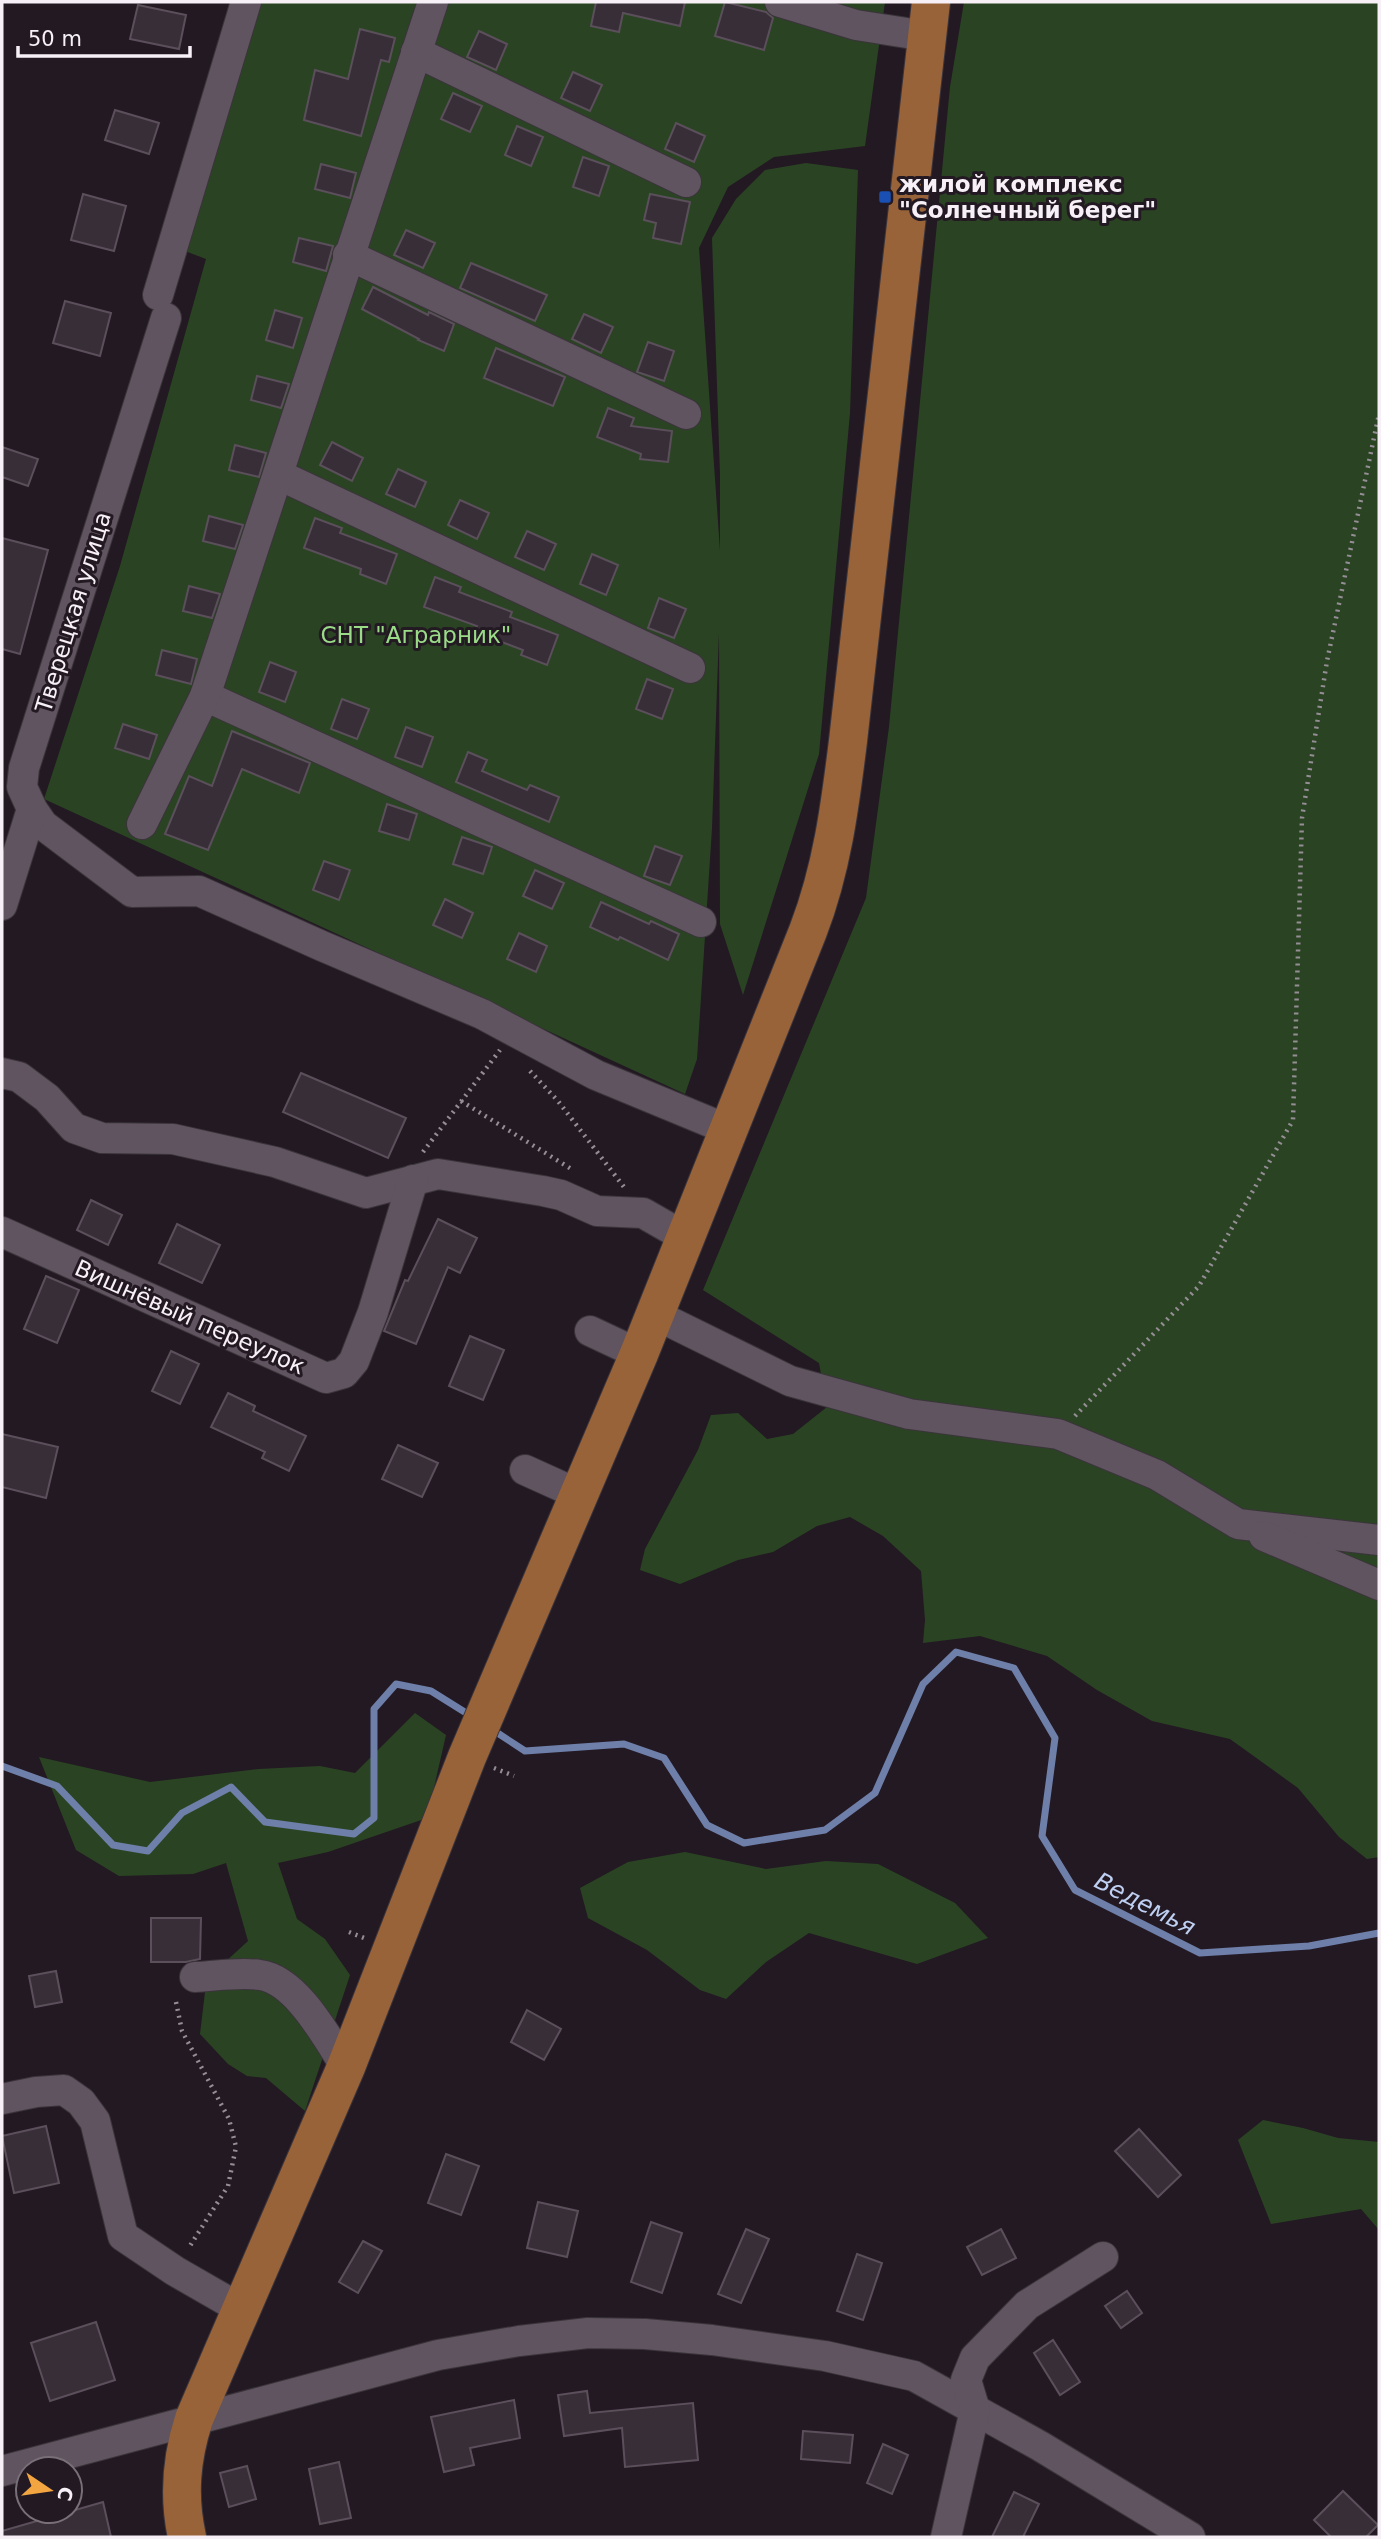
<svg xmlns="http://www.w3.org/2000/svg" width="1381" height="2539" font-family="'DejaVu Sans',sans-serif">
	<rect width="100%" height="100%" fill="#231923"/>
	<!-- green -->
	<g fill="#2a4423">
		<path d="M261 2H885L865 146 774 157 728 187 699 248 720 551V474L712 238 736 199 765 170 806 163 858 170 850 413 819 754 743 995 720 924 719 632 712 828 697 1059 685 1094 44 799 120 566 206 259 185 251Z"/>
		<path d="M964 2H1379V1857L1367 1859 1339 1837 1298 1788 1230 1739 1152 1721 1097 1690 1047 1656 980 1636 923 1643 925 1620 921 1571 883 1536 850 1517 817 1526 773 1552 738 1560 680 1584 640 1570 645 1549 698 1450 711 1415 738 1413 767 1439 793 1434 827 1407 819 1363 703 1290 866 898 889 727 950 87Z"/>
		<path d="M415 1713 446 1735 427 1818 328 1852 278 1863 297 1919 325 1939 350 1975 305 2111 266 2078 247 2076 228 2064 200 2034 205 1992 223 1964 248 1941 226 1863 193 1874 119 1876 76 1850 39 1757 150 1782 259 1769 320 1766 355 1773Z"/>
		<path d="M685 1852 766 1869 826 1861 878 1864 955 1903 988 1938 917 1964 809 1933 766 1962 726 1999 700 1990 647 1950 588 1918 580 1888 628 1862Z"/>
		<path d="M1263 2120 1303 2128 1338 2138 1379 2142V2230L1361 2209 1271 2224 1238 2140Z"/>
	</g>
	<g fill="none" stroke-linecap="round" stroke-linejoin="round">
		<!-- stream -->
		<g stroke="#6e7fa9" stroke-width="7">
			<path d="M493 1730 525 1751 624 1744 664 1758 707 1825 744 1843 825 1830 875 1793 923 1684 956 1652 1014 1668 1055 1738 1042 1836 1075 1890 1200 1953 1309 1946 1379 1933"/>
			<path d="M2 1766 57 1786 113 1845 148 1851 182 1813 231 1787 265 1822 354 1834 374 1818V1709L396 1684 431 1691 471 1716"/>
		</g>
	</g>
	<!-- building -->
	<g fill="#382e38" stroke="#5a4f5a" stroke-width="2">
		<path d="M596 2H685L680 26 623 13 619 32 591 26Z"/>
		<path d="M725 2 766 12 773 18 764 50 715 36Z"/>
		<path d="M138 5 186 15 179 49 130 39Z"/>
		<path d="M360 29 395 38 389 62 381 60 361 136 304 120 315 70 348 79Z"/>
		<path d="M479 31 507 44 496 70 467 57Z"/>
		<path d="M573 72 602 85 590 111 561 98Z"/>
		<path d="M453 93 482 106 470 132 441 119Z"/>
		<path d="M115 110 159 123 149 154 105 140Z"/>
		<path d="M676 123 705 136 694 162 665 149Z"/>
		<path d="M517 126 543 137 531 166 505 155Z"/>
		<path d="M583 157 609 166 599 196 573 187Z"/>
		<path d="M321 164 356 173 350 198 315 189Z"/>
		<path d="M83 194 126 206 114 251 71 240Z"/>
		<path d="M650 194 690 202 681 244 653 238 656 223 644 220Z"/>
		<path d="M406 230 435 243 423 268 394 255Z"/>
		<path d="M299 238 333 246 326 271 293 262Z"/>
		<path d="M471 263 547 295 535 321 460 288Z"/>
		<path d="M373 287 428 315 429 312 454 324 444 351 418 340 419 339 362 309Z"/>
		<path d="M65 301 111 313 100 356 53 343Z"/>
		<path d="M275 310 302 318 293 348 266 340Z"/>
		<path d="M584 314 613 327 601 353 572 339Z"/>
		<path d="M648 342 674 351 664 381 637 372Z"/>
		<path d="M496 348 565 377 553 406 484 378Z"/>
		<path d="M257 376 289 384 281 408 251 400Z"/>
		<path d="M608 408 634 418 631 426 672 431 668 462 640 459 641 454 597 437Z"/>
		<path d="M332 442 363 458 352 481 320 465Z"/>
		<path d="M235 445 266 453 259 477 229 470Z"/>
		<path d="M2 447 38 459 28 486 2 477Z"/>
		<path d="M398 469 426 482 415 507 386 494Z"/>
		<path d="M460 500 489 513 477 539 448 525Z"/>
		<path d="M209 516 243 525 235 549 203 541Z"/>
		<path d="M315 518 342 528 340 533 397 554 386 584 360 574 361 569 304 548Z"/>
		<path d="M527 531 556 544 544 570 515 557Z"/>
		<path d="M2 538 48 550 20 654 2 649Z"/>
		<path d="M592 554 618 565 606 595 580 584Z"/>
		<path d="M435 577 461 587 459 592 512 612 510 617 558 635 547 665 521 655 523 650 475 632 477 626 424 607Z"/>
		<path d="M189 586 220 594 212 618 183 611Z"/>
		<path d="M659 598 686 609 674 638 648 628Z"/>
		<path d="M162 650 197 659 191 684 156 675Z"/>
		<path d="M270 662 296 672 285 702 259 692Z"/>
		<path d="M647 679 673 689 662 719 636 709Z"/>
		<path d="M342 699 369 709 357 739 331 729Z"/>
		<path d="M123 724 157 735 149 759 115 748Z"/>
		<path d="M406 727 433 737 422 767 395 757Z"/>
		<path d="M232 731 310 763 299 793 242 769 208 850 165 834 189 776 212 786Z"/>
		<path d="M468 752 487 760 482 771 527 790 530 785 559 797 549 822 456 782Z"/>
		<path d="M387 804 417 814 409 840 379 831Z"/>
		<path d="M462 837 492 847 483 874 453 864Z"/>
		<path d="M655 846 682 856 670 885 644 876Z"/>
		<path d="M324 861 350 870 339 900 313 890Z"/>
		<path d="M535 870 564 883 552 909 523 896Z"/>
		<path d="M445 899 473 913 462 938 433 925Z"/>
		<path d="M601 902 649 924 651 921 679 934 668 960 620 937 618 940 590 927Z"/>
		<path d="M519 933 547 946 536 972 507 959Z"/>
		<path d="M301 1073 406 1118 388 1158 283 1112Z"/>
		<path d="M91 1200 122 1215 108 1245 77 1230Z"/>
		<path d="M438 1219 477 1238 460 1273 448 1267 416 1344 384 1331 405 1280 408 1281Z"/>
		<path d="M177 1224 220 1245 202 1283 159 1263Z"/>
		<path d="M46 1276 79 1290 57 1343 24 1329Z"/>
		<path d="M470 1336 504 1350 483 1400 449 1386Z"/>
		<path d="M171 1351 199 1364 180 1404 152 1391Z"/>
		<path d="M228 1393 255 1406 253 1411 306 1436 289 1471 262 1458 265 1452 211 1427Z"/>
		<path d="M2 1434 58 1447 46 1498 2 1487Z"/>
		<path d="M398 1445 438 1463 422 1497 382 1479Z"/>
		<path d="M151 1918H201L200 1959 186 1962H151Z"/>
		<path d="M56 1971 62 2002 35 2007 29 1976Z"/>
		<path d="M527 2010 561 2029 544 2060 511 2042Z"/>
		<path d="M46 2126 59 2183 14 2193 2 2136Z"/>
		<path d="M1139 2129 1181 2175 1158 2197 1115 2151Z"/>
		<path d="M446 2154 479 2166 461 2215 428 2203Z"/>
		<path d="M538 2202 578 2211 567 2257 527 2248Z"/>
		<path d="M651 2222 682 2233 662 2293 631 2282Z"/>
		<path d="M746 2229 769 2239 741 2303 718 2294Z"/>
		<path d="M1001 2229 1016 2258 982 2275 967 2247Z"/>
		<path d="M363 2241 382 2251 358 2293 339 2282Z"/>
		<path d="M857 2254 882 2263 863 2320 837 2311Z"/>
		<path d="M1127 2291 1142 2313 1121 2328 1105 2306Z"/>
		<path d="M96 2322 115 2380 50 2401 31 2343Z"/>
		<path d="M1053 2340 1080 2382 1060 2395 1034 2353Z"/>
		<path d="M587 2391 590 2413 693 2403 698 2460 625 2467 622 2428 564 2436 558 2395Z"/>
		<path d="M514 2400 520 2438 470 2448 474 2465 444 2472 431 2417Z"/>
		<path d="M803 2431 853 2435 850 2463 801 2459Z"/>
		<path d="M883 2444 908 2455 892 2494 867 2483Z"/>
		<path d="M339 2462 351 2518 320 2524 309 2469Z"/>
		<path d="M247 2466 256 2499 229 2507 220 2473Z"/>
		<path d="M1343 2491 1378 2525 1366 2537H1331L1314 2520Z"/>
		<path d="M1014 2492 1039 2504 1023 2537H992Z"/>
		<path d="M103 2502 111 2537H2V2531Z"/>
	</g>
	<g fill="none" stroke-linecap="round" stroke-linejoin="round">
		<!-- minor casing -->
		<g stroke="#3b343b" stroke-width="32">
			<g id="minor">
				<path d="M780 2 856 25 926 36"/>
				<path d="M416 52 686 182"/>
				<path d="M348 255 686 414"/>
				<path d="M158 295 246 2"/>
				<path d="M279 475 690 668"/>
				<path d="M205 696 701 922"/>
				<path d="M32 809 43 825 132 892 199 891 322 946 482 1014 596 1075 729 1130"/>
				<path d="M142 824 205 696 433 2"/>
				<path d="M2 905 32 809 22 787 24 768 166 318"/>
				<path d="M2 1073 19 1077 47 1098 74 1128 102 1138 173 1139 275 1162 366 1193 438 1174 543 1191 561 1195 597 1211 643 1213 685 1237"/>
				<path d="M2 1232 326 1378 344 1373 354 1361 373 1312 413 1180"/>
				<path d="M654 1314 790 1381 909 1414 1058 1434 1157 1475 1238 1524 1379 1540"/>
				<path d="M590 1331 639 1354"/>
				<path d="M525 1470 578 1494"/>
				<path d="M1264 1536 1379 1585"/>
				<path d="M195 1977C216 1976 240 1972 260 1975 297 1980 327 2038 346 2067"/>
				<path d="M2 2099 36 2092 64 2090 81 2102 95 2121 123 2236 175 2271 241 2309"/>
				<path d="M2 2471 438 2355 519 2341 588 2333 645 2334 712 2340 825 2356 914 2376 1040 2446 1190 2537"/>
				<path d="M946 2537 975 2410 966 2380 975 2358 1027 2305 1103 2257"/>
			</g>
		</g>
		<!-- major casing -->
		<g stroke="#3b343b" stroke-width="40">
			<path id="major" d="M187 2537C178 2496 181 2459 194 2419L346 2067 467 1757 639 1354 808 931C832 869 840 806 848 741L931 2"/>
		</g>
		<!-- path -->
		<g stroke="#968e96" stroke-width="4.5" stroke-dasharray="2 5" stroke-linecap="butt">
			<path d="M530 1071 558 1101 624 1187"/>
			<path d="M461 1101 573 1170"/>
			<path d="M423 1152 500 1050"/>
			<path d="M1075 1416 1199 1286 1293 1120 1302 818 1327 661 1379 414"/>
			<path d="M494 1768 514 1776"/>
			<path d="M349 1932 364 1938"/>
			<path d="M176 2002 182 2031 229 2119 236 2147 228 2186 188 2249"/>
		</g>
		<!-- minor -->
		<use href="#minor" stroke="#5f545f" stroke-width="30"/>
		<!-- major -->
		<use href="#major" stroke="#996339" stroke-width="38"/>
	</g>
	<!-- markers -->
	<rect fill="#1a4fb4" stroke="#231923" stroke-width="2.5" x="878" y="190" width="14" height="14" rx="3.5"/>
	<g text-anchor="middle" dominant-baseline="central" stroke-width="6" stroke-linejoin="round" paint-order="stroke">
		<!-- poi labels -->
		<g font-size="23" font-weight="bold" fill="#f7f1f7" stroke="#231923" text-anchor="start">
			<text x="899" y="184">жилой комплекс<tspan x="899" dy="26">"Солнечный берег"</tspan></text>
		</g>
		<!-- street labels -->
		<g font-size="23" fill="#f7f1f7" stroke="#231923">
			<text transform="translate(73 612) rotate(-73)">Тверецкая улица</text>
			<text transform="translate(190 1317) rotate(24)">Вишнёвый переулок</text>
		</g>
		<!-- park labels -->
		<g font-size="23" fill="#9adb88" stroke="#231923">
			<text x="416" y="635">СНТ "Аграрник"</text>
		</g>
		<!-- water labels -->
		<g font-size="24" font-style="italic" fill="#becff2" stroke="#231923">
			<text transform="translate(1145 1904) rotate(27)">Ведемья</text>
		</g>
	</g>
	<!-- border -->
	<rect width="1381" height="2539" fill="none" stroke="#f7f1f7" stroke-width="7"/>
	<!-- north arrow -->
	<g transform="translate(49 2490) rotate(103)"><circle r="33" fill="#231923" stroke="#786f78" stroke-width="2"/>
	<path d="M0-5L12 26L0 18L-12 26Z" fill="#f2a541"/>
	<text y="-10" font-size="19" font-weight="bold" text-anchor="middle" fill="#f7f1f7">С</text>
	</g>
	<!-- scale -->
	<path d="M18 46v10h172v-10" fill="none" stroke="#f7f1f7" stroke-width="3.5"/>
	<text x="28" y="46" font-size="21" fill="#f7f1f7" stroke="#231923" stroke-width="5" paint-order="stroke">50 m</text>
</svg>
